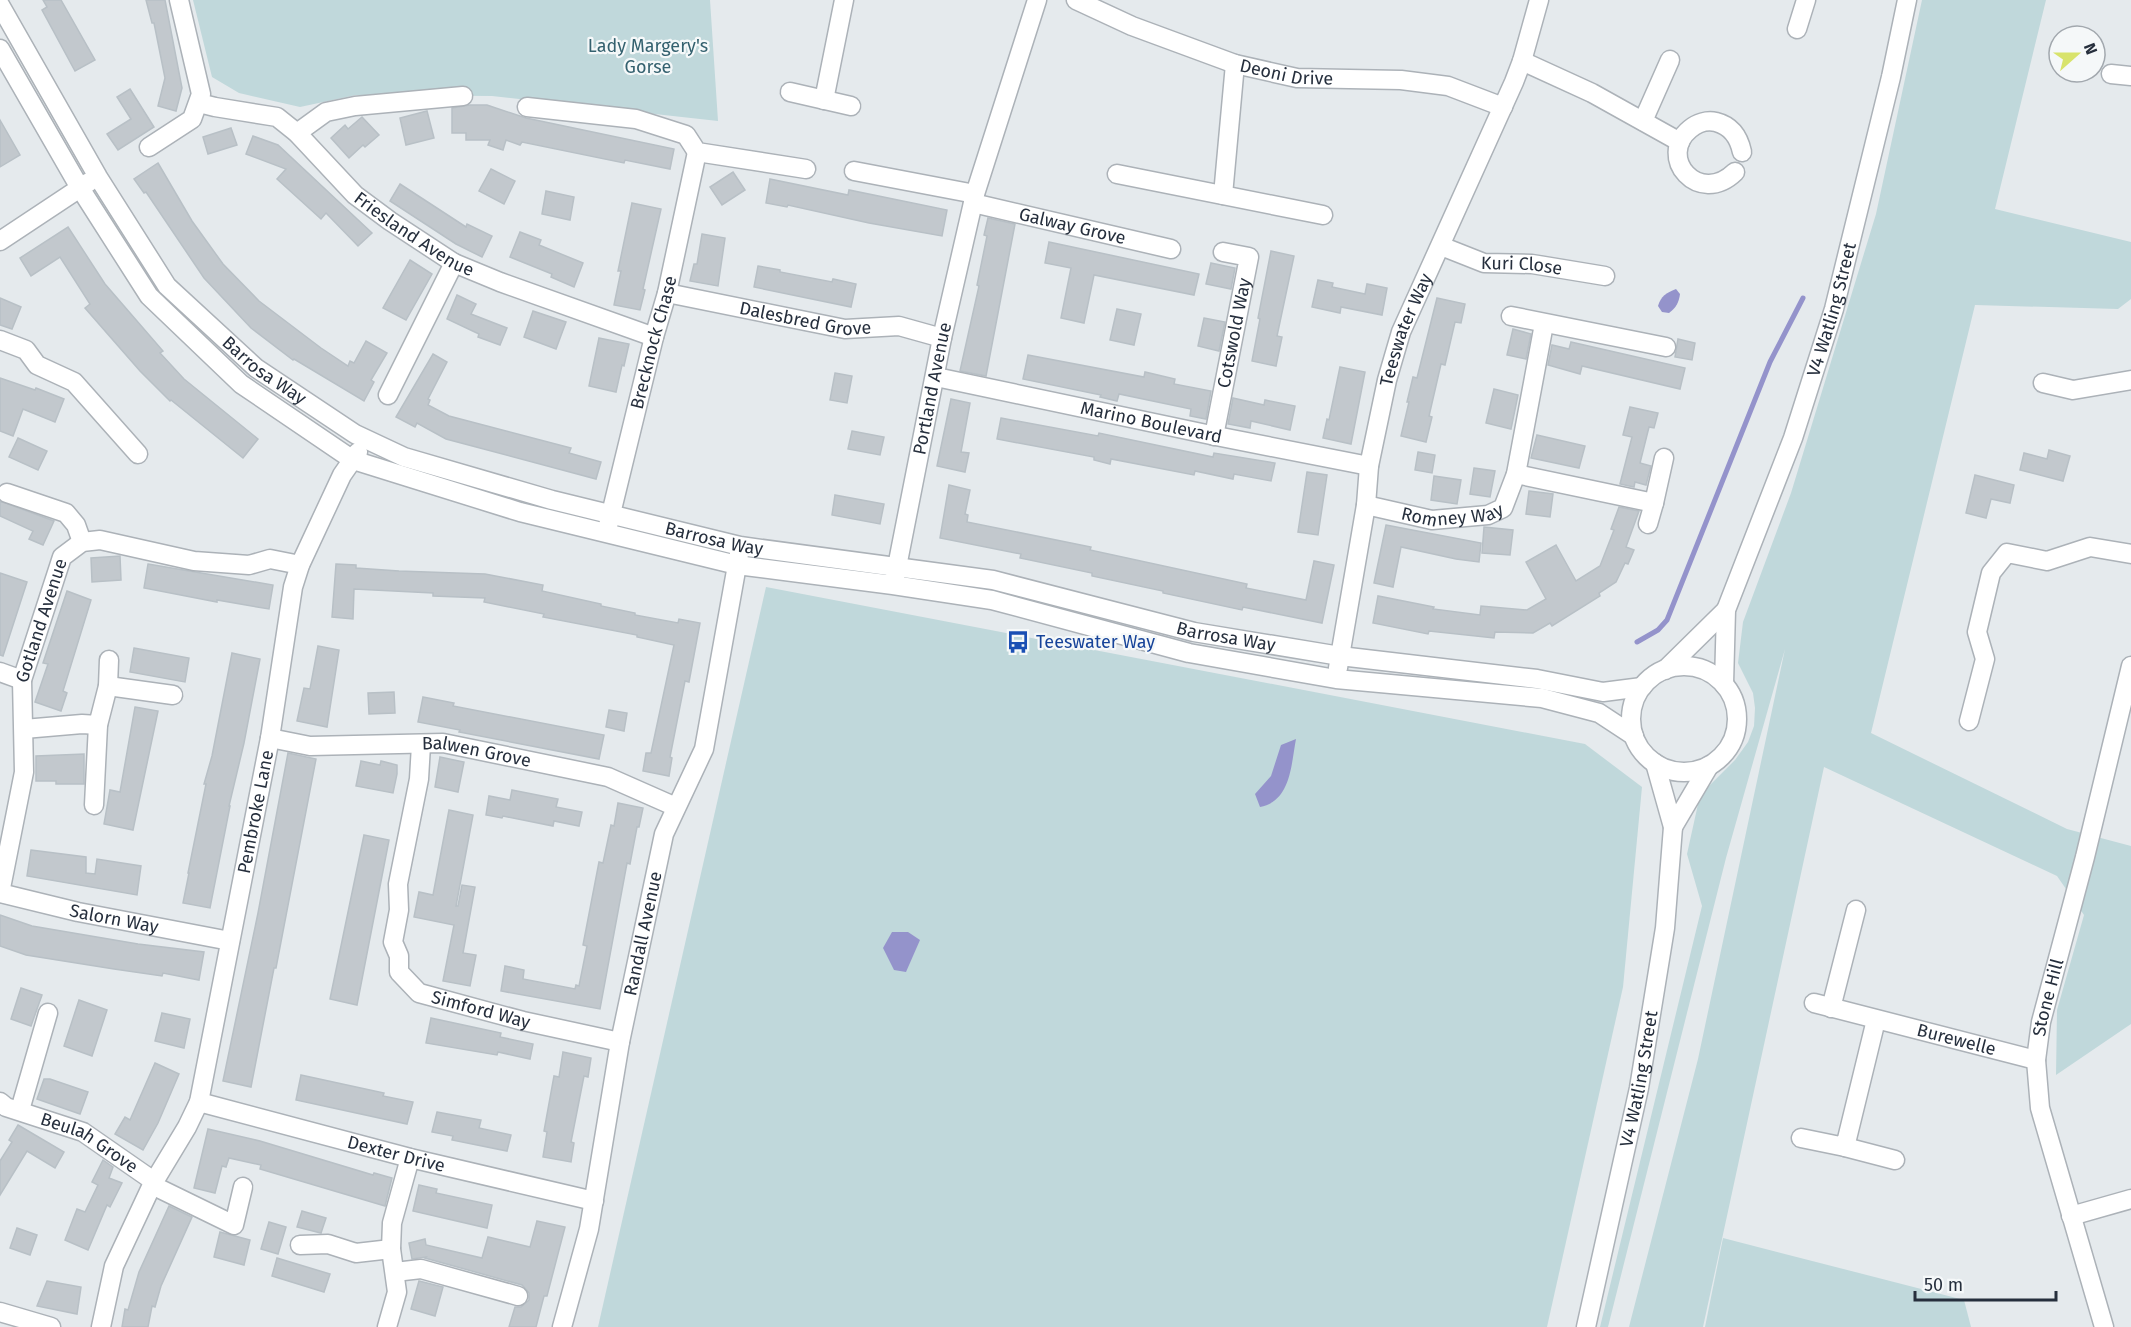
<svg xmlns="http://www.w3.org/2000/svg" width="2131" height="1327" font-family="'Fira Sans',sans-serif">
	<rect width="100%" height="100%" fill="#e5eaed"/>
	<!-- green -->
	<g fill="#c0d8db">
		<path d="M193 0H710L718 121 492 96 356 95 300 107 239 93 212 77Z"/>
		<path d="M1922 0H2046L1995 209 2131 242V299L2118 309 1975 305 1871 733 2067 829 2131 846V1024L2056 1075 2057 1010 2084 915 2057 876 1824 767 1703 1327H1629L1698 1059 1785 649 1726 858 1608 1327H1600L1702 906 1687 854 1700 795 1735 760 1748 742 1754 726 1755 708 1753 693 1738 663 1743 622 1791 493 1876 214Z"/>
		<path d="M766 587 1585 744 1642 787 1623 987 1547 1327H598Z"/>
		<path d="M1723 1238 1964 1300 1971 1327H1705Z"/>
	</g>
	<!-- water -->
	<g fill="#9493cb">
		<path d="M1676 289 1680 294C1679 302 1676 308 1669 313L1662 312 1658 306C1661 296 1666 293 1676 289Z"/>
		<path d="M1296 739C1291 765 1291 801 1260 807L1255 794 1271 776 1281 745Z"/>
		<path d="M892 932H908L920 940 906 972 894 970 883 948Z"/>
	</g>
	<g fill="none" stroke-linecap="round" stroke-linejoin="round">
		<!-- stream -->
		<path stroke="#9493cb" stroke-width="5" d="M1637 642 1658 630 1667 620 1770 362 1803 298"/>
	</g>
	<!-- building -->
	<g fill="#c2c8cd" stroke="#b8c0c6" stroke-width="1.5">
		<path d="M43 0H61L95 60 75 71 42 10 47 7Z"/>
		<path d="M146 0H165L182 88 176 111 158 106 165 78 154 23H152Z"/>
		<path d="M130 89 154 127 118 150 107 134 131 119 117 97Z"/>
		<path d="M470 105H487L526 118 674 149 670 169 625 160 624 163 522 142 520 145 506 140 503 150 488 145 490 140H466V133H452V108Z"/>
		<path d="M427 111 434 138 406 145 400 118Z"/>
		<path d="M362 117 379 135 365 147 363 145 349 158 331 138 345 125 348 129Z"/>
		<path d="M0 120 20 155 0 167Z"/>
		<path d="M231 128 237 145 208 154 203 137Z"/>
		<path d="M253 136 278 145 372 233 358 246 326 213 321 219 277 179 286 169 246 154Z"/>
		<path d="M158 163 192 221 223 264 259 301 321 348 348 366 350 361 354 363 366 341 387 353 371 380 374 382 364 401 294 359 293 360 251 328 204 278 146 192 144 193 134 179Z"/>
		<path d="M491 169 515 181 504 204 479 191Z"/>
		<path d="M733 172 745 190 722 205 710 187Z"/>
		<path d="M770 179 848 195 849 190 947 210 942 236 869 223 788 205 787 207 766 203Z"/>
		<path d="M400 184 466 227 467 224 492 236 482 257 456 244 390 201Z"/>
		<path d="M546 191 574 197 570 220 542 214Z"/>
		<path d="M632 203 661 209 643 289 645 290 640 310 614 305 621 271H618Z"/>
		<path d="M988 218 1015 224 986 376 960 371 979 286 977 285 987 236 984 235Z"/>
		<path d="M68 227 105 284 163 351 160 353 184 379 258 439 243 458 171 400 170 401 140 371 85 308 90 304 60 257 31 276 20 258Z"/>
		<path d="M520 232 541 240 539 245 583 263 574 287 551 277 552 274 510 257Z"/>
		<path d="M702 234 725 238 718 286 690 281 694 264H697Z"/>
		<path d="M1049 242 1199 274 1194 295 1094 275 1084 323 1061 318 1071 268 1045 263Z"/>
		<path d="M1271 251 1294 256 1277 336 1282 337 1276 366 1252 361 1260 319 1258 318Z"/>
		<path d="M410 260 432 274 406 320 383 308Z"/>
		<path d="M1211 263 1235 268 1231 289 1206 284Z"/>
		<path d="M758 266 780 270V272L832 282 833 279 856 284 851 307 754 287Z"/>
		<path d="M1318 280 1333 283 1332 287 1365 294 1367 284 1387 288 1382 315 1341 307 1340 313 1312 307Z"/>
		<path d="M457 295 476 304 471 314 507 328 500 345 478 337 479 334 447 319Z"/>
		<path d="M0 298 21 307 12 329 0 325Z"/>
		<path d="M1437 298 1465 304 1461 323 1455 322 1445 365 1441 364 1429 416 1432 417 1426 442 1401 436 1409 402H1407L1413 377 1417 378Z"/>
		<path d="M1117 309 1141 314 1134 345 1110 340Z"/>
		<path d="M533 311 566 322 556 349 524 337Z"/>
		<path d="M1204 318 1225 322 1219 351 1198 346Z"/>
		<path d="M1513 329 1531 334 1526 359 1507 355Z"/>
		<path d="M599 338 629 344 624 366 622 365 616 392 589 386Z"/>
		<path d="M1678 339 1695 343 1692 360 1675 357Z"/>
		<path d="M1571 342 1685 368 1680 389 1582 366 1580 374 1548 365 1552 345 1569 349Z"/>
		<path d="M433 354 447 362 428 399 430 400 428 405 449 416 571 448 569 453 601 462 596 479 446 439 417 423 415 427 396 417Z"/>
		<path d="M1028 355 1144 377 1145 372 1175 379 1174 384 1211 391 1206 419 1190 416 1191 409 1119 394 1117 401 1100 397 1101 395 1023 379Z"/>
		<path d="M1340 367 1365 372 1351 444 1323 438 1327 419 1329 420Z"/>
		<path d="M835 373 852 376 847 403 830 400Z"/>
		<path d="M0 378 35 390 36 388 64 399 55 422 23 409 13 436 0 431Z"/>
		<path d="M1494 389 1518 395 1511 429 1486 423Z"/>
		<path d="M1233 398 1264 405 1265 400 1295 406 1290 430 1251 421 1250 428 1228 424Z"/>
		<path d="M951 399 970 403 961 452 969 453 965 472 937 466Z"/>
		<path d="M1630 407 1658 413 1654 428 1649 427 1640 463 1651 466 1646 485 1635 482 1634 487 1620 484 1632 437 1623 435Z"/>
		<path d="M1001 418 1098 436 1099 433 1213 457 1214 453 1275 463 1271 481 1234 474 1233 479 1195 471 1194 475 1111 459 1110 464 1094 460V457L997 439Z"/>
		<path d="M852 431 884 437 880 455 848 449Z"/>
		<path d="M1537 435 1585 446 1579 468 1531 458Z"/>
		<path d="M18 438 47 451 38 470 9 457Z"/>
		<path d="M2049 450 2070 456 2063 481 2020 470 2024 453 2047 459Z"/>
		<path d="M1418 452 1435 455 1432 473 1415 470Z"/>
		<path d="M1474 468 1495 471 1490 497 1470 494Z"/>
		<path d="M1307 472 1327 475 1318 535 1298 532Z"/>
		<path d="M1975 475 2014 485 2010 503 1991 499 1986 518 1966 513Z"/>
		<path d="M1434 476 1461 480 1457 504 1431 500Z"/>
		<path d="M949 485 970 490 965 514 968 515 967 522 1091 547 1090 550 1247 584 1246 588 1306 600 1314 561 1334 565 1322 623 1243 607 1242 610 1163 593V591L1092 576V573L1020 558 1021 554 940 538Z"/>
		<path d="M1529 491 1553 494 1550 517 1526 514Z"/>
		<path d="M835 495 884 504 880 524 832 515Z"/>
		<path d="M0 501 54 521 43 545 29 539 33 531 0 516Z"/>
		<path d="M1619 507 1639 511 1626 547 1634 550 1628 564 1625 563 1616 582 1599 593 1600 596 1552 626 1550 623 1533 633 1495 632 1494 638 1429 631 1428 634 1373 623 1378 596 1434 607 1433 609 1480 615 1481 606 1527 610 1546 599 1526 562 1556 545 1576 581 1600 566 1614 530 1611 529Z"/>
		<path d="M1386 525 1481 543 1479 562 1456 559 1401 547 1393 587 1374 583Z"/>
		<path d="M1484 527 1513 530 1510 555 1482 553Z"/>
		<path d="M120 556 121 580 92 582 91 558Z"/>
		<path d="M148 564 273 585 269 609 217 600V602L144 588Z"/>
		<path d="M336 564 356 565V568L399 571 485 574 543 585 542 591 601 604V606L635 613V615L678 623 679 619 700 623 689 682 685 681 670 757 672 758 669 776 643 771 646 753H651L674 645 637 637V635L543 617 544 614 484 602 485 598 433 596V593L354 589 353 619 332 617Z"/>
		<path d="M0 573 27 582 3 656 0 655Z"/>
		<path d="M67 591 91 600 63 691 67 693 61 711 35 702 48 664 43 663Z"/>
		<path d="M318 646 339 650 327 727 297 721 304 688 310 689Z"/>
		<path d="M134 648 189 658 185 682 130 672Z"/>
		<path d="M232 653 260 659 244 743 229 806H230L210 908 183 903 189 873H188L206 784H204L212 756Z"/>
		<path d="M394 692 395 713 369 714 368 693Z"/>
		<path d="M423 697 454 703 453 706 604 735 599 759 459 732 460 730 418 722Z"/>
		<path d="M135 707 158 711 133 830 104 824 110 790 120 792Z"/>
		<path d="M609 710 627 713 624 731 606 727Z"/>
		<path d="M288 753 316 759 276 968H274L251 1087 223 1081 258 913Z"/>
		<path d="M84 754V784H56V781H36V756Z"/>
		<path d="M440 757 464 762 458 792 435 787Z"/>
		<path d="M361 761 380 765 381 761 397 765V774L393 793 356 786Z"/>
		<path d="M512 790 558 799 556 807 582 812 579 826 554 821 553 826 503 816 502 818 486 815 489 796 510 800Z"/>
		<path d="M618 803 643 808 639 827H637L630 864 627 863 600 1009 501 991 505 966 524 970 523 979 575 989 576 985 579 986 587 946 583 945 599 862 603 863 611 825 614 826Z"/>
		<path d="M449 810 473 815 456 906H458L462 885 475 887 463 953 476 955 470 986 443 981 454 925 414 917 419 892 433 895Z"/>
		<path d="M364 835 389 840 357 1005 330 999Z"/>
		<path d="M31 850 86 857V873L95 874 97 859 141 866 137 895 27 876Z"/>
		<path d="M0 915 32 926 138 944 204 952 199 980 163 973 162 976 114 969 26 955 0 946Z"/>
		<path d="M21 988 42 995 31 1026 11 1019Z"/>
		<path d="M79 1000 107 1010 92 1056 64 1046Z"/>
		<path d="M162 1013 190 1019 184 1048 155 1041Z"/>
		<path d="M431 1018 501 1033 500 1037 533 1044 530 1059 498 1052 497 1055 426 1043Z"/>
		<path d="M563 1052 591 1058 588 1077 584 1076 571 1142 574 1143 571 1162 543 1157 547 1132 544 1131 554 1076 559 1077Z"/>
		<path d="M155 1063 179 1074 158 1123 143 1150 115 1134 125 1117 130 1120Z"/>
		<path d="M301 1075 384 1093 383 1096 413 1102 407 1124 296 1100Z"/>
		<path d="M44 1079H50L88 1092 80 1114 37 1099Z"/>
		<path d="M437 1112 481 1120 479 1128 511 1135 507 1151 452 1140 453 1136 432 1132Z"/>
		<path d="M18 1125 64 1152 55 1168 27 1151 0 1195V1161L12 1142 9 1140Z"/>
		<path d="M208 1129 260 1141 373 1175 374 1173 392 1178 385 1206 260 1169 261 1165 229 1158 226 1167 222 1166 215 1193 194 1188Z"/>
		<path d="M103 1160 113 1167 109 1178 122 1183 110 1207 107 1205 88 1250 65 1240 77 1209 85 1212 98 1185 92 1182Z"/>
		<path d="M419 1185 437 1189 436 1193 492 1205 487 1228 413 1211Z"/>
		<path d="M169 1206 192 1217 161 1286 155 1307 152 1306 148 1327H122L125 1309 128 1310 139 1272Z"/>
		<path d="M302 1211 326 1218 321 1233 297 1227Z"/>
		<path d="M537 1221 565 1227 547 1296H544L536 1327H509L515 1307H521L529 1300V1293L522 1285 425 1258 426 1257 412 1259 409 1243 425 1239 426 1245 482 1258 488 1237 530 1247Z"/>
		<path d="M269 1222 286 1227 278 1254 261 1249Z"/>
		<path d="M17 1228 37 1235 30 1255 10 1248Z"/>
		<path d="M220 1232 250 1240 244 1265 214 1257Z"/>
		<path d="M277 1258 330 1274 324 1292 272 1276Z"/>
		<path d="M47 1281 81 1287 77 1314 37 1306Z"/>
		<path d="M419 1281 443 1287 435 1316 411 1309Z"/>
	</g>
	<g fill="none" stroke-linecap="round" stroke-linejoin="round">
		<!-- minor casing -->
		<g stroke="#acb2b8" stroke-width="21">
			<g id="minor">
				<path id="s1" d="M1076 0 1132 26 1235 64 1297 78 1401 80 1448 86 1503 107"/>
				<path id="s2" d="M0 5 98 177 167 286 256 368 355 434 404 457 552 500 740 546 993 580 1194 632 1340 656 1537 679 1603 692 1642 687"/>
				<path d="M1797 29 1806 0"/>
				<path d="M0 49 80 188 149 296 241 384 353 460 520 512 737 565 893 585 992 600 1189 653 1336 679 1542 698 1599 713 1634 736"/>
				<path d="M1522 61 1592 93 1680 142"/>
				<path d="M2111 74 2131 76"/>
				<path d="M790 92 851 106"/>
				<path d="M824 100 844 0"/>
				<path id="s3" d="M199 103 215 107 277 117 297 133 355 195 390 221 454 263 500 282 654 337"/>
				<path d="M527 107 636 119 686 135 697 152 806 169"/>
				<path d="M1643 121 1670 60"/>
				<path d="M297 133 326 112 355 106 463 96"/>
				<path d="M149 147 192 119 201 94 179 0"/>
				<path d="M854 171 975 194"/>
				<path d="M1735 172C1699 207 1656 157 1690 129 1697 123 1707 120 1716 122 1732 126 1739 138 1742 152"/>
				<path d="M1117 174 1323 215"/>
				<path d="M1223 195 1235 64"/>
				<path id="s4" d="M973 203 1171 249"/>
				<path d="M0 241 89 182"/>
				<path id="s5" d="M1441 246 1484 263 1532 264 1605 276"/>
				<path id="s6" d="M667 293 845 329 899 326 942 338"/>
				<path d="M1511 316 1666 347"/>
				<path d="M0 340 26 350 37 365 74 382 138 454"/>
				<path id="s7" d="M936 377 1211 435 1369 466"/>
				<path d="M2043 383 2073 390 2131 380"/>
				<path d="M388 395 454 263"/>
				<path id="s8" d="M1214 436 1249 257 1223 252"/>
				<path d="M1516 474 1654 503 1664 458"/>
				<path d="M7 493 66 513 76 525 82 542"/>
				<path id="s9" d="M1366 505 1432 520 1488 515 1503 508 1516 474 1544 324"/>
				<path d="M1648 524 1654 503"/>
				<path id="s10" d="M608 526 654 337 667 293 697 152"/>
				<path id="s11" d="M895 577 942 338 975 194 1037 0"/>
				<circle cx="1684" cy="719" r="53"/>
				<path id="s12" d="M1338 668 1366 505 1369 466 1387 380 1401 332 1514 82 1522 61 1539 0"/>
				<path d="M1665 670 1726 610"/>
				<path d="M0 672 22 680"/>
				<path id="s13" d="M1724 684 1726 610 1793 438 1834 309 1891 77 1907 0"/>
				<path d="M108 686 173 695"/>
				<path d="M1969 721 1985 659 1977 632 1991 573 2007 553 2047 561 2090 547 2131 554"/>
				<path d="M24 729 82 724 98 725"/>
				<path id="s14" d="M270 738 310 746 443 743 608 777 676 807"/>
				<path id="s15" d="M421 745 419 779 398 884 399 910 393 942 399 956V972L419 993 523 1021 620 1042"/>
				<path d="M94 805 98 725 108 686 109 660"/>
				<path d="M1673 827 1709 766"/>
				<path id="s16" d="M0 893 24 772 22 680 62 557 82 542 100 540 194 561 249 565 270 559 300 565"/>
				<path id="s17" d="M0 893 78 912 230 941"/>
				<path id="s18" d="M1814 1003 2036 1060"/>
				<path d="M1831 1008 1856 910"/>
				<path id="s19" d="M0 1102 6 1107 83 1132 155 1182"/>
				<path id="s20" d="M199 1102 410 1158 594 1201"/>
				<path d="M20 1110 48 1013"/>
				<path d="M1801 1138 1845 1147 1876 1020"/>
				<path d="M1845 1147 1895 1160"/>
				<path d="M152 1185 234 1225 243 1187"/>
				<path d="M2071 1216 2131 1199"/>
				<path d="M300 1245 328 1244 356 1253 391 1249"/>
				<path d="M395 1272 421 1269 518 1296"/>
				<path d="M0 1312 51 1327"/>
				<path id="s21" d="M101 1327 114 1266 152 1185 187 1127 199 1102 270 738 293 587 300 565 342 475 358 452"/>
				<path d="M387 1327 397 1292 391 1249 392 1223 410 1158"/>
				<path id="s22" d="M562 1327 589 1229 620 1042 664 834 704 749 739 554"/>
				<path id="s23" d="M1586 1327 1639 1088 1665 928 1673 827 1655 763"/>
				<path id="s24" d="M2104 1327 2040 1108 2036 1060 2041 1022 2085 857 2131 666"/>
			</g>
		</g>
		<!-- minor -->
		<use href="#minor" stroke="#fff" stroke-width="18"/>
	</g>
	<!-- icons -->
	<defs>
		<g id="bus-bare" transform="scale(1.8)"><path d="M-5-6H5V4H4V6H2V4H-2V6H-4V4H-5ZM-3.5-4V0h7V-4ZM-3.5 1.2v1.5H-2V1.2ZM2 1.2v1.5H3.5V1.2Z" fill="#1a4fb4" stroke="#f5f8f9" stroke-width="2.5" paint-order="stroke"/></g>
	</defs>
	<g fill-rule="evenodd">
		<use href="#bus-bare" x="1018" y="642"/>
	</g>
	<g text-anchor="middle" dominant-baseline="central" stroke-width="4.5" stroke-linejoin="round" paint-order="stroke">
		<!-- park labels -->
		<g font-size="18" fill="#34616f" stroke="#f5f8f9">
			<text x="648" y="46">Lady Margery's<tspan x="648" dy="21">Gorse</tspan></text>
		</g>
		<!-- street labels -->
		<g font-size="18" fill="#262f3d" stroke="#f5f8f9">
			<text stroke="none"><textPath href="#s1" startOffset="224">Deoni Drive</textPath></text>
			<text stroke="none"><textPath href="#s4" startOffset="102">Galway Grove</textPath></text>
			<text stroke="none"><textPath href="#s3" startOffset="261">Friesland Avenue</textPath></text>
			<text stroke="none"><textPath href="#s5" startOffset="84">Kuri Close</textPath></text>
			<text stroke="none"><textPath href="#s13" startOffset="393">V4 Watling Street</textPath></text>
			<text stroke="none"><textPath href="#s6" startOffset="141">Dalesbred Grove</textPath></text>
			<text stroke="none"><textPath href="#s12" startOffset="346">Teeswater Way</textPath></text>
			<text stroke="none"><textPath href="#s8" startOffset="105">Cotswold Way</textPath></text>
			<text stroke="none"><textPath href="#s10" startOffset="189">Brecknock Chase</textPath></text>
			<text stroke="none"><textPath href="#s2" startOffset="456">Barrosa Way</textPath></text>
			<text stroke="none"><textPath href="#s11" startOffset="192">Portland Avenue</textPath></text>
			<text stroke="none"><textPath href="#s7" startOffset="220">Marino Boulevard</textPath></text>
			<text stroke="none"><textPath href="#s9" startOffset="88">Romney Way</textPath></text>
			<text stroke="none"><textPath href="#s2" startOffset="942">Barrosa Way</textPath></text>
			<text stroke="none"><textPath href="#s16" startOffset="278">Gotland Avenue</textPath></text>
			<text stroke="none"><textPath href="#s2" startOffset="1464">Barrosa Way</textPath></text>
			<text stroke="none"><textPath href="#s14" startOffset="208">Balwen Grove</textPath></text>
			<text stroke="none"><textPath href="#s21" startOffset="543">Pembroke Lane</textPath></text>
			<text stroke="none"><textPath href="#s17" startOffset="117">Salorn Way</textPath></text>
			<text stroke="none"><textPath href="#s22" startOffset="402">Randall Avenue</textPath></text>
			<text stroke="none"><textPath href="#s24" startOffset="340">Stone Hill</textPath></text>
			<text stroke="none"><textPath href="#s15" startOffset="324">Simford Way</textPath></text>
			<text stroke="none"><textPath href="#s18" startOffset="147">Burewelle</textPath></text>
			<text stroke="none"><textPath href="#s23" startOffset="254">V4 Watling Street</textPath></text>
			<text stroke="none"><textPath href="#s19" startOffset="99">Beulah Grove</textPath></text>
			<text stroke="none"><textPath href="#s20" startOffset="204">Dexter Drive</textPath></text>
		</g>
		<!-- transit labels -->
		<g font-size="18" fill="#164399" stroke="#f5f8f9" text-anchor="start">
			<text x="1036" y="642">Teeswater Way</text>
		</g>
	</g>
	<!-- north arrow -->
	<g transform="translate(2077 54) rotate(69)"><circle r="28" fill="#f5f8f9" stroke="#a2a8ae" stroke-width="1.5"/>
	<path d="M0-4.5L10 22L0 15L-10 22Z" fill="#d8e36c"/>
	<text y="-9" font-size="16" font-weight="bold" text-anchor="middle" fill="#262f3d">N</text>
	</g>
	<!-- scale -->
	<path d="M1915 1291v9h141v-9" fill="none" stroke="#262f3d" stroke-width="3"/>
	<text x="1924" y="1291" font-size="18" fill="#262f3d" stroke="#f5f8f9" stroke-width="4.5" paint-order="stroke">50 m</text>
</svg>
